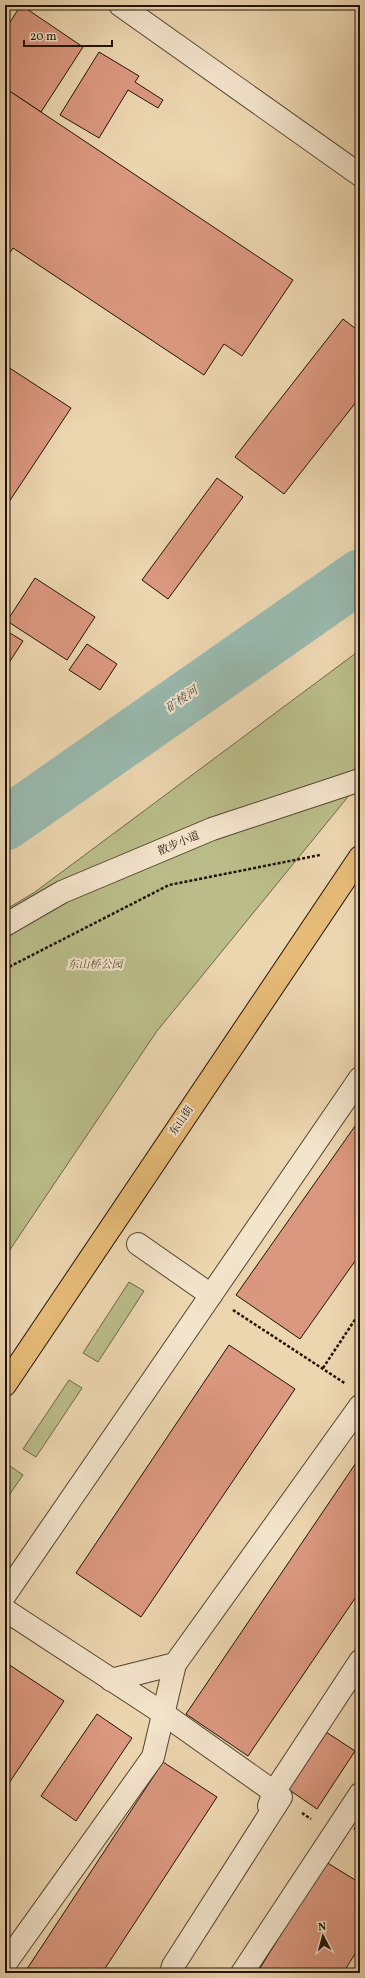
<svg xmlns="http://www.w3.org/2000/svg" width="365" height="1978" font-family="Vollkorn,'Noto Serif SC',serif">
	<rect width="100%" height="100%" fill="#ecd6b0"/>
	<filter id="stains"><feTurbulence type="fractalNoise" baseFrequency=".005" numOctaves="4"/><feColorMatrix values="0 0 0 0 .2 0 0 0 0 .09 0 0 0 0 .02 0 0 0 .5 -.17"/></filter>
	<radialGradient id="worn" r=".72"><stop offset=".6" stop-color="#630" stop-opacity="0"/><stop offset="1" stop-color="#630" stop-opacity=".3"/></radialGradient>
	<!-- green -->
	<g fill="#babd89" stroke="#6e6846">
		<path d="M360 650V782L157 1031 5 1257V910L35 892Z"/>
		<path d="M129 1282 144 1291 98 1362 83 1353Z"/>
		<path d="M69 1380 82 1388 36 1457 23 1449Z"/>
		<path d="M10 1466 23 1475 5 1501V1474Z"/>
	</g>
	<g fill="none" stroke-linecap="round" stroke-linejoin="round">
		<!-- river -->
		<path stroke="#99b9ae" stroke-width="53" d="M5 824 360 576"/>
	</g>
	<!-- building -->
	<g fill="#db9880" stroke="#221204">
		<path d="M21 5 83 47 41 112 5 88V30Z"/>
		<path d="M99 52 139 76 135 82 163 100 158 108 128 90 99 138 60 115Z"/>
		<path d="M5 88 293 280 242 356 224 344 204 375 13 248 5 260Z"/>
		<path d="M343 319 360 332V397L284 494 235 457Z"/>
		<path d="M5 365 71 408 5 508Z"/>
		<path d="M217 478 243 497 168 599 142 580Z"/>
		<path d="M35 578 95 617 67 660 7 621Z"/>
		<path d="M5 630 23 641 5 669Z"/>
		<path d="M87 644 117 664 100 690 69 670Z"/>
		<path d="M360 1119V1254L300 1339 236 1295Z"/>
		<path d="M229 1345 295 1389 141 1617 76 1573Z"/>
		<path d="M360 1457V1591L248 1756 186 1714Z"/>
		<path d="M8 1664 64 1701 5 1789V1669Z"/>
		<path d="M97 1714 132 1738 76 1821 41 1796Z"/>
		<path d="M323 1730 355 1751 317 1809 285 1787Z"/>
		<path d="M163 1762 217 1797 102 1973H27L25 1972Z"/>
		<path d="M360 1820V1834L354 1829Z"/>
		<path d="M326 1862 360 1883V1946L343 1973H257Z"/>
	</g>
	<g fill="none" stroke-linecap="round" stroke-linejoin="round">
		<!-- minor casing -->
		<g stroke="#54432f" stroke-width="24">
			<g id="minor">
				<path d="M120 5 360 175"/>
				<path d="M5 925 62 892 212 829 360 780"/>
				<path d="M138 1244 211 1295 360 1078"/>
				<path d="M5 1595 211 1295"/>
				<path d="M5 1610 164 1714 281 1797 173 1966 171 1973"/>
				<path d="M111 1680 175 1664"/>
				<path d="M269 1806 274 1792 360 1661"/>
				<path d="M5 1964 153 1757 175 1664 360 1406"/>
				<path d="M242 1973 360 1794"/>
			</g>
		</g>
		<!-- major casing -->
		<g stroke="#221204" stroke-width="24">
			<path id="major" d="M5 1385 360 857"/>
		</g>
		<!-- path -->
		<g stroke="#221204" stroke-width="2.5" stroke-dasharray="3 2" stroke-linecap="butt">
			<path d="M5 969 169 885 320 855"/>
			<path d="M233 1310 346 1384"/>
			<path d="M323 1368 360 1312"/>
			<path d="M302 1813 311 1819"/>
			<path d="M355 1849 360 1852"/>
		</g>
		<!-- minor -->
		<use href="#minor" stroke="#f3e4cc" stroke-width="22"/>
		<!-- major -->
		<use href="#major" stroke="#e6bb78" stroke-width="22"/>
	</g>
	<g text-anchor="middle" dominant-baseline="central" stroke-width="4" stroke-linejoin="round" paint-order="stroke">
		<!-- street labels -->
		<g font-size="11" fill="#221204" stroke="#f3e4cc">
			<text transform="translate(179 844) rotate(-23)">散步小道</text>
			<text transform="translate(182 1121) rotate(-56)">东山街</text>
		</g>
		<!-- park labels -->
		<g font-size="11" font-style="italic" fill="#574e33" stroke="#f3e4cc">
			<text x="95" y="965">东山桥公园</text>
		</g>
		<!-- water labels -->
		<g font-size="12" font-style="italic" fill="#4c4c40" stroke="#f3e4cc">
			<text transform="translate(182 700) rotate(-35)">矿棱河</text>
		</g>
	</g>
	<!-- margin -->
	<rect width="365" height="1978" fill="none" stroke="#ecd6b0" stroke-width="20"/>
	<rect x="6" y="6" width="353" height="1966" fill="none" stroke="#221204" stroke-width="2"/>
	<rect x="10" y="10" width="345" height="1958" fill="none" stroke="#221204"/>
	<!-- north arrow -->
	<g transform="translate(323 1936) rotate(354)" stroke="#f3e4cc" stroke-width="3" paint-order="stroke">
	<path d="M0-3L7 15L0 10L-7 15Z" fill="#221204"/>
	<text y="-6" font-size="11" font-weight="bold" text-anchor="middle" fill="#221204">N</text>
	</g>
	<!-- scale -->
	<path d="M24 40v6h88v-6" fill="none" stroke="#221204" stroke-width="2"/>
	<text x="30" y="40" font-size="12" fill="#221204" stroke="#f3e4cc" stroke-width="3" paint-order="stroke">20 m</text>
	<rect width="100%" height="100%" filter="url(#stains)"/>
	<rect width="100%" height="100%" fill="url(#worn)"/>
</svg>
